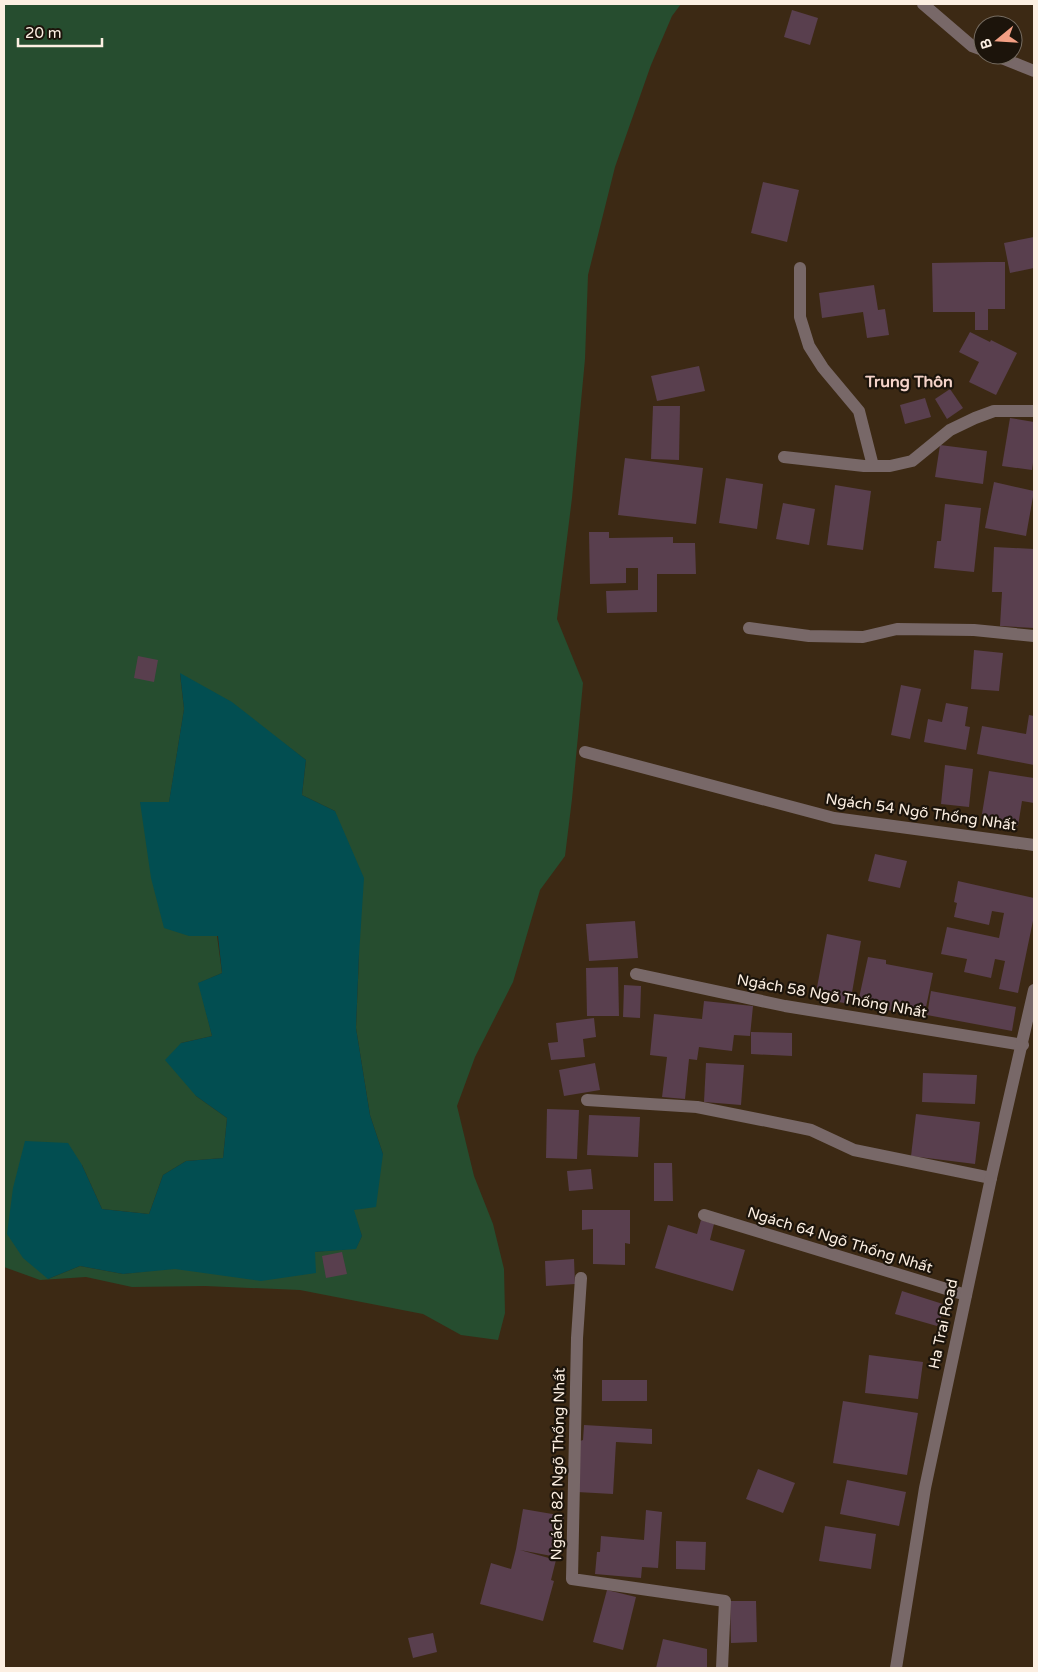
<svg xmlns="http://www.w3.org/2000/svg" width="1038" height="1672" font-family="'Varela Round',sans-serif">
	<rect width="100%" height="100%" fill="#3c2914"/>
	<!-- green -->
	<path fill="#264d2f" fill-rule="evenodd" d="M4 4H681L672 16 651 65 615 167 588 275 585 359 572 498 557 619 583 683 572 799 565 856 540 890 513 982 475 1057 457 1106 474 1176 493 1224 504 1269 505 1313 498 1340 461 1335 423 1314 300 1290 205 1286 132 1287 86 1277 40 1280 4 1267ZM180 674 270 733 306 760 302 795 335 811 359 955 356 1028 370 1115 383 1154 353 1210 362 1236 356 1248 315 1252 123 1274 80 1266 48 1279 82 1165 102 1209 149 1214 163 1175 186 1161 223 1158 227 1118 196 1096 181 1043 212 1036 199 983 222 973 217 936H189L140 802 169 803 184 709Z"/>
	<!-- water -->
	<path fill="#024e51" d="M180 673 232 702 306 760 302 795 335 811 364 878 359 955 356 1028 370 1115 383 1154 376 1207 354 1210 362 1236 356 1249 315 1252 316 1273 261 1281 175 1269 123 1274 80 1266 48 1279 23 1258 7 1234 13 1188 25 1141 68 1143 82 1165 102 1209 149 1214 163 1175 186 1161 223 1158 227 1118 196 1096 165 1060 181 1043 212 1036 198 983 222 973 218 936H189L164 928 151 878 140 802H169L184 709Z"/>
	<!-- building -->
	<g fill="#593f4e">
		<path d="M792 10 818 18 810 45 784 37Z"/>
		<path d="M763 182 799 190 787 242 751 233Z"/>
		<path d="M1034 237V268L1010 273 1004 243Z"/>
		<path d="M988 262H1005V309H988V330H975V312H933L932 263Z"/>
		<path d="M874 285 878 310 885 309 889 335 867 338 863 312 822 318 819 293Z"/>
		<path d="M970 332 990 342 991 340 1017 353 996 395 969 382 979 362 959 352Z"/>
		<path d="M699 366 705 391 657 401 651 376Z"/>
		<path d="M950 389 963 408 947 419 935 399Z"/>
		<path d="M925 398 931 417 905 424 900 405Z"/>
		<path d="M653 406H680L679 460 651 459Z"/>
		<path d="M1010 418 1034 422V455L1032 470 1002 466Z"/>
		<path d="M940 445 987 451 983 484 935 477Z"/>
		<path d="M625 458 703 468 696 524 618 515Z"/>
		<path d="M726 478 763 484 757 529 719 523Z"/>
		<path d="M994 482 1034 491 1026 536 985 528Z"/>
		<path d="M835 485 871 491 863 550 827 545Z"/>
		<path d="M783 503 815 509 809 545 776 539Z"/>
		<path d="M945 504 981 508 974 572 934 568 937 541H941Z"/>
		<path d="M589 532H609V538L673 537V543H695L696 574H657V612L607 613 606 591 638 590V568H626V583L590 584Z"/>
		<path d="M994 547 1034 549V628L1000 626 1002 592H992Z"/>
		<path d="M974 650 1003 653 999 691 971 689Z"/>
		<path d="M138 656 158 660 154 682 134 678Z"/>
		<path d="M901 685 921 689 910 739 891 735Z"/>
		<path d="M946 703 968 707 965 726 970 727 966 750 924 742 928 719 942 722Z"/>
		<path d="M1029 715 1034 716V765L977 754 982 726 1026 734Z"/>
		<path d="M945 765 973 769 969 807 941 804Z"/>
		<path d="M989 771 1034 778V803L1022 801 1018 826 981 820Z"/>
		<path d="M875 854 907 861 900 888 868 881Z"/>
		<path d="M958 881 1034 898V916L1018 993 999 989 1005 961 995 959 991 978 964 972 967 959 941 954 947 927 999 938 1004 913 992 911 989 925 954 917 957 903 954 902Z"/>
		<path d="M635 921 638 958 589 961 586 924Z"/>
		<path d="M827 934 861 941 850 1004 815 998Z"/>
		<path d="M868 957 886 960V964L933 973 924 1017 877 1008 876 1010 857 1007Z"/>
		<path d="M618 967 619 1016H587L586 968Z"/>
		<path d="M624 985 641 986 640 1018 623 1017Z"/>
		<path d="M931 991 1016 1007 1012 1031 927 1015Z"/>
		<path d="M704 1001 753 1006 750 1036 734 1035 732 1051 699 1047 697 1060 689 1059 685 1099 662 1097 667 1057 650 1055 654 1014 702 1019Z"/>
		<path d="M594 1018 596 1037 583 1039 585 1057 551 1060 548 1043 558 1042 556 1023Z"/>
		<path d="M751 1032 792 1033V1056L751 1054Z"/>
		<path d="M595 1063 600 1090 564 1096 559 1070Z"/>
		<path d="M706 1063 744 1065 741 1105 704 1102Z"/>
		<path d="M923 1073 977 1075 975 1104 922 1102Z"/>
		<path d="M547 1109 579 1110 577 1159 546 1158Z"/>
		<path d="M916 1114 980 1122 975 1164 911 1156Z"/>
		<path d="M589 1115 640 1117 638 1157 587 1155Z"/>
		<path d="M654 1163H672L673 1201H654Z"/>
		<path d="M591 1169 593 1189 569 1191 567 1171Z"/>
		<path d="M582 1210H630V1244L625 1243V1265L593 1264V1229L582 1230Z"/>
		<path d="M701 1220 714 1224 710 1240 745 1250 733 1291 655 1268 668 1225 697 1234Z"/>
		<path d="M342 1252 347 1274 326 1278 322 1256Z"/>
		<path d="M574 1259 575 1284 546 1286 545 1261Z"/>
		<path d="M902 1291 946 1305 937 1326 895 1314Z"/>
		<path d="M869 1355 923 1362 918 1399 865 1393Z"/>
		<rect x="602" y="1380" width="45" height="21"/>
		<path d="M843 1401 918 1413 907 1475 833 1463Z"/>
		<path d="M584 1425 652 1429V1444L616 1442 613 1494 577 1492 580 1441 583 1440Z"/>
		<path d="M758 1469 795 1483 783 1513 746 1499Z"/>
		<path d="M847 1480 906 1492 899 1526 840 1514Z"/>
		<path d="M523 1509 564 1516 557 1557 520 1550 556 1560 551 1580 554 1581 543 1621 480 1604 491 1563 511 1569 516 1549Z"/>
		<path d="M646 1510 662 1512 658 1568 642 1567 641 1578 595 1574 597 1552H600L601 1536 644 1540Z"/>
		<path d="M825 1526 876 1534 871 1569 819 1561Z"/>
		<path d="M676 1541 706 1542 705 1570 676 1569Z"/>
		<path d="M607 1590 636 1597 623 1650 593 1642Z"/>
		<path d="M730 1601H756L757 1642 731 1643Z"/>
		<path d="M433 1633 437 1652 413 1658 408 1638Z"/>
		<path d="M663 1639 707 1649V1668H656Z"/>
	</g>
	<g fill="none" stroke-linecap="round" stroke-linejoin="round">
		<!-- minor -->
		<g stroke="#786868" stroke-width="12">
			<path d="M923 4 972 46 983 50"/>
			<path d="M994 55 1034 71"/>
			<path d="M800 268V317L809 346 823 368 859 411 873 466"/>
			<path d="M784 457 864 466H890L912 461 950 430 975 418 994 411H1034"/>
			<path d="M749 628 809 636 863 637 897 629 974 630 1034 636"/>
			<path d="M585 752 834 818 1034 845"/>
			<path d="M636 974 785 1006 1023 1045"/>
			<path d="M587 1100 697 1107 762 1120 811 1130 854 1150 991 1178"/>
			<path d="M704 1215 966 1295"/>
			<path d="M581 1278 577 1338 572 1579 725 1601 722 1668"/>
			<path d="M896 1668 925 1488 991 1178 1034 990"/>
		</g>
	</g>
	<g text-anchor="middle" dominant-baseline="central" stroke-width="4.5" stroke-linejoin="round" paint-order="stroke">
		<!-- street labels -->
		<g font-size="15" fill="#fcefe2" stroke="#1c140b">
			<text transform="translate(921 812) rotate(8)">Ngách 54 Ngõ Thống Nhất</text>
			<text transform="translate(832 996) rotate(10)">Ngách 58 Ngõ Thống Nhất</text>
			<text transform="translate(840 1240) rotate(17)">Ngách 64 Ngõ Thống Nhất</text>
			<text transform="translate(943 1324) rotate(-78)">Ha Trai Road</text>
			<text transform="translate(558 1464) rotate(-89)">Ngách 82 Ngõ Thống Nhất</text>
		</g>
		<!-- neighbourhood labels -->
		<g font-size="16" font-weight="bold" fill="#f4d3c9" stroke="#1c140b">
			<text x="909" y="382">Trung Thôn</text>
		</g>
	</g>
	<!-- border -->
	<rect width="1038" height="1672" fill="none" stroke="#fcefe2" stroke-width="10"/>
	<!-- north arrow -->
	<g transform="translate(998 40) rotate(252)"><circle r="24" fill="#1c140b" stroke="#766c61"/>
	<path d="M0-4L9 19L0 12L-9 19Z" fill="#f39f84"/>
	<text y="-8" font-size="14" font-weight="bold" text-anchor="middle" fill="#fcefe2">B</text>
	</g>
	<!-- scale -->
	<path d="M18 38v8h84v-8" fill="none" stroke="#fcefe2" stroke-width="2.5"/>
	<text x="25" y="38" font-size="15" fill="#fcefe2" stroke="#1c140b" stroke-width="4" paint-order="stroke">20 m</text>
</svg>
